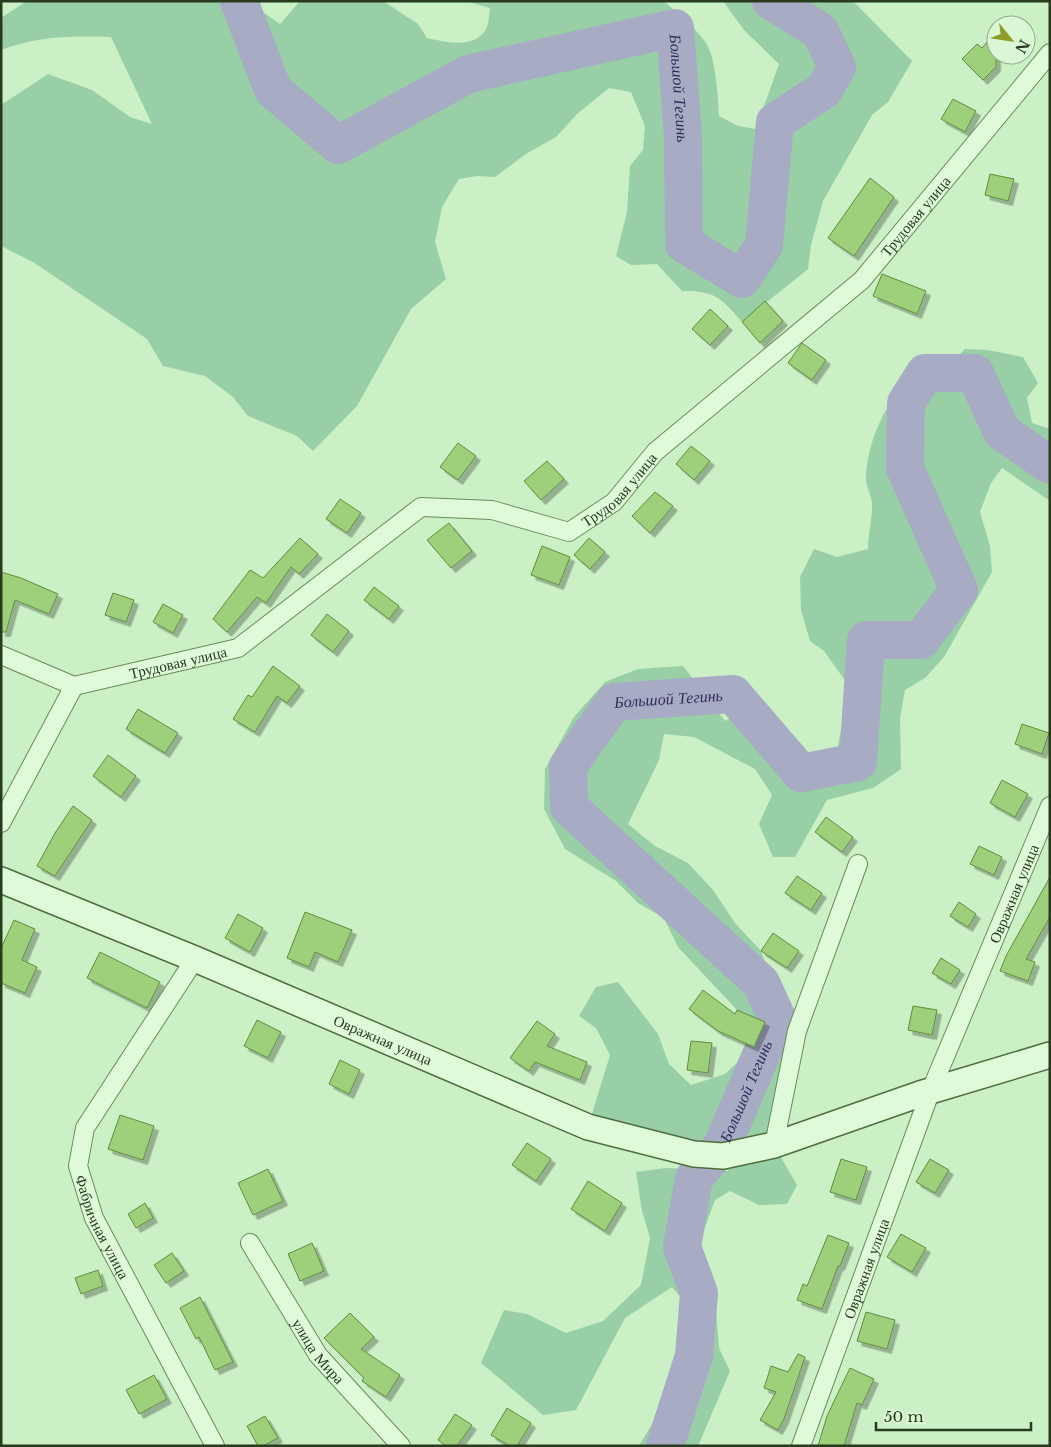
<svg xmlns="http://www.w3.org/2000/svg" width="1051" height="1447" font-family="'Libre Baskerville',serif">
	<defs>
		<filter id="shadow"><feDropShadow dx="4.5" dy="4.5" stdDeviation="0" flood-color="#0004"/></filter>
	</defs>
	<rect width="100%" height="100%" fill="#cbf0c5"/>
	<!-- green -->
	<g fill="#98cfa7">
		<path d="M27 1H247L280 24 300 1H383L418 24 427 38C445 42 477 50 487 27 489 22 489 14 490 8L465 1H664C678 14 695 27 706 43 716 58 718 98 719 116L738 126 756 129 779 64 744 30 723 1H853L912 61 888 102 872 115 823 201 811 245 808 269 742 322C722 298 714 290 682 291L657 264 631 265 616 256 627 212 630 166 643 150 645 126 631 92 609 88 577 114 556 137 526 154 495 177 477 176 459 179 442 207 435 242 446 279 411 309 357 406 313 451 297 436 248 416 233 397 205 376 163 366 147 339 33 262 1 246V105L48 74 92 90 130 117 152 124 111 37C72 36 38 36 1 50V18Z"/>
		<path d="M965 349 987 350 1023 357 1038 383 1027 398 1032 423 1050 429V501L1002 468 991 483 980 512 990 546 992 572 944 657 925 678 905 690 900 718 901 769 873 788 827 800 795 857H773L759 824 772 795 755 769 694 737 664 734 659 760 628 824 655 846 688 863 713 890 735 923 761 951 774 986 789 1014 780 1050 788 1077 774 1145 797 1185 787 1204 759 1205 730 1191 715 1200 698 1246 715 1298 719 1348 730 1371 698 1446H639C660 1412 699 1346 685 1306 683 1299 676 1292 672 1287L625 1318 576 1410 543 1415 481 1363 504 1310 527 1314 566 1333 603 1321 641 1285 650 1238 642 1211 636 1172 666 1168 728 1171 723 1156 588 1127 610 1055 596 1028 579 1016 596 987 618 982 658 1034 669 1064 691 1085 725 1074 754 1047 764 1022 737 1010 678 947 664 918 638 903 616 881 565 849 544 809 545 769 574 717 605 682 638 669 683 666 725 721 757 702 812 760 837 751 849 686 824 651 810 641 801 610 800 577 814 549 837 557 868 549C868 534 873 515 872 503 871 494 865 485 866 477 868 439 885 407 907 378L932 383Z"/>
	</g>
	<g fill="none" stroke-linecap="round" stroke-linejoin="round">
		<!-- river -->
		<g stroke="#a7abc3" stroke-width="38">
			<path id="s1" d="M239 1 273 90 338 145 468 74 675 28 683 137 684 244 742 279 764 245 775 122 824 90 837 67 820 31 771 1"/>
			<path id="s2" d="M665 1446 694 1356 699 1293 682 1247 694 1178 722 1146 777 1018 761 983 569 807 568 766 614 702 733 694 801 773 858 762 866 640H921L959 590 905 468 906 403 925 373H975L1002 432 1050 465"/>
		</g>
	</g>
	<!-- building -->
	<g fill="#9ecf7a" stroke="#618c3f" filter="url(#shadow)">
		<path d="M996 32V67L983 80 962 59 977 44 982 48Z"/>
		<path d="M953 99 976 111 965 132 941 119Z"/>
		<path d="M990 174 1014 179 1008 201 985 195Z"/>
		<path d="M870 178 894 197 854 256 828 238Z"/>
		<path d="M882 274 926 291 917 314 873 296Z"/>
		<path d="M765 301 783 321 760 343 742 322Z"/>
		<path d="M710 309 728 326 710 345 692 329Z"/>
		<path d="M802 343 826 360 812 380 788 363Z"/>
		<path d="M458 443 476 456 458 480 440 467Z"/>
		<path d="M691 446 710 461 694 480 676 464Z"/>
		<path d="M547 461 564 479 541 500 524 481Z"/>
		<path d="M655 492 673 506 650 533 632 516Z"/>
		<path d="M340 499 361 513 347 533 326 519Z"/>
		<path d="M449 523 472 551 451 568 427 540Z"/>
		<path d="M300 538 318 554 299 574 291 567 266 603 257 597 227 632 213 619 250 570 263 578Z"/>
		<path d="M589 538 605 552 590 569 574 555Z"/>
		<path d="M542 546 570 557 559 585 531 575Z"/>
		<path d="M1 572 21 578 58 594 49 614 15 600 6 632H1Z"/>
		<path d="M374 587 399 606 389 619 364 600Z"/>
		<path d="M113 593 134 600 126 622 105 615Z"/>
		<path d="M163 604 183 615 173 633 153 622Z"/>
		<path d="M327 614 349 631 333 652 311 635Z"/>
		<path d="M273 666 300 686 287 703 277 696 255 732 233 719 248 695 252 697Z"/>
		<path d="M138 709 178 733 165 753 126 729Z"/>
		<path d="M1022 724 1049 733 1042 754 1015 744Z"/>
		<path d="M108 755 136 776 121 797 93 776Z"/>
		<path d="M1002 780 1028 794 1015 817 990 803Z"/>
		<path d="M73 806 92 820 55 876 37 866 55 833Z"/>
		<path d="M826 817 853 837 842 852 815 832Z"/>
		<path d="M979 846 1002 857 994 875 970 864Z"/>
		<path d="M797 876 822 893 811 910 785 893Z"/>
		<path d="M1050 877V917L1026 959 1035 962 1028 981 1000 971 1006 956Z"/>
		<path d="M959 902 976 914 968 927 950 916Z"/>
		<path d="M305 912 352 930 338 962 315 952 309 967 287 958Z"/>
		<path d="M238 914 263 928 250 952 225 938Z"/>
		<path d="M14 920 35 929 22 960 37 967 25 993 1 983V948Z"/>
		<path d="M773 933 799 951 787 968 761 951Z"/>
		<path d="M100 952 160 982 147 1008 87 978Z"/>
		<path d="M941 958 960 970 951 984 932 973Z"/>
		<path d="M703 990 735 1014 737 1010 765 1022 754 1047 718 1031 689 1009Z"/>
		<path d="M913 1006 937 1010 932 1035 908 1030Z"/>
		<path d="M257 1020 281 1032 268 1058 244 1046Z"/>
		<path d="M537 1021 555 1034 547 1046 587 1062 580 1080 535 1062 529 1071 510 1058Z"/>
		<path d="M691 1041 712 1043 708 1073 687 1070Z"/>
		<path d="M340 1060 360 1070 349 1094 329 1084Z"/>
		<path d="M120 1115 154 1126 143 1160 108 1149Z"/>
		<path d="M527 1143 551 1159 536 1181 512 1165Z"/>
		<path d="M841 1159 867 1167 856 1200 830 1192Z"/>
		<path d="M930 1159 949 1170 935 1193 916 1182Z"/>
		<path d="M268 1169 283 1201 253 1215 238 1183Z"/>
		<path d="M588 1181 622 1203 605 1231 571 1209Z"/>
		<path d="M145 1203 153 1218 136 1228 128 1214Z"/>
		<path d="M901 1234 926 1248 912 1272 887 1257Z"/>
		<path d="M828 1235 849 1243 840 1266H838L822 1309 797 1300 803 1284 807 1286Z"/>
		<path d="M312 1243 324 1271 300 1281 288 1254Z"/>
		<path d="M172 1253 184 1271 166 1283 154 1265Z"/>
		<path d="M98 1270 103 1286 81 1294 75 1278Z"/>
		<path d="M200 1297 233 1362 215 1370 199 1337 196 1339 180 1308Z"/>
		<path d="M866 1312 895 1320 887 1349 857 1341Z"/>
		<path d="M350 1313 374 1337 361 1349 400 1375 386 1397 362 1381 364 1378 324 1338Z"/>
		<path d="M798 1354 805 1357 784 1419 778 1430 760 1420 776 1392 764 1388 771 1366 788 1372Z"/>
		<path d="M850 1368 874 1379 862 1405 857 1403 844 1446H818L827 1416Z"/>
		<path d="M154 1375 167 1399 139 1414 126 1390Z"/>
		<path d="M507 1408 531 1423 517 1446H510L491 1435Z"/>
		<path d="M455 1414 472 1425 457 1446H446L438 1440Z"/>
		<path d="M265 1416 278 1438 263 1446H258L247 1426Z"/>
	</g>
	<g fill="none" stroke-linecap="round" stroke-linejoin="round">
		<!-- street casing -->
		<g stroke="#6a8c5a" stroke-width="20">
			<g id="street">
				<path id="s3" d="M1 655 74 686 238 648 421 507 492 510 569 532 614 502 655 452 862 280 1050 53"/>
				<path d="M1 823 74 686"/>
				<path id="s4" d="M195 959 85 1128 78 1166 94 1218 215 1446"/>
				<path d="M774 1145 797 1031 858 864"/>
				<path id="s5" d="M250 1243 318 1355 401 1446"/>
				<path id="s6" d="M801 1446 931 1090 1050 806"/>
			</g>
		</g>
		<!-- secondary casing -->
		<g stroke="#4e6e3d" stroke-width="28">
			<g id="secondary">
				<path id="s7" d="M1 880 195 959 588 1127 694 1154 723 1156 774 1145 920 1094 1050 1055"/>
			</g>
		</g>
		<!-- street -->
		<use href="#street" stroke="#defad9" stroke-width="18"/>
		<!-- secondary -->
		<use href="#secondary" stroke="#defad9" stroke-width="25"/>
	</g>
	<g text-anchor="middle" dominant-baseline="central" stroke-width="4.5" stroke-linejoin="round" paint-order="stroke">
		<!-- street labels -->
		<g font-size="15" fill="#293b1f" stroke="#d9f7d5">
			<text stroke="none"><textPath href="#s3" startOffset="1101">Трудовая улица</textPath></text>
			<text stroke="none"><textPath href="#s3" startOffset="696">Трудовая улица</textPath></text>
			<text stroke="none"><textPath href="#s3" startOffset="186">Трудовая улица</textPath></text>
			<text stroke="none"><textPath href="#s6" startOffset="592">Овражная улица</textPath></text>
			<text stroke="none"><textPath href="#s7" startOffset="414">Овражная улица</textPath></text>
			<text stroke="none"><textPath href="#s4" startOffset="306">Фабричная улица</textPath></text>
			<text stroke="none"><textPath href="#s6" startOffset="189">Овражная улица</textPath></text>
			<text stroke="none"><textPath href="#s5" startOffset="128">улица Мира</textPath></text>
		</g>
		<!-- water labels -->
		<g font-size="16" font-style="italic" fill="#322e5b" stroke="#d9f7d5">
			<text stroke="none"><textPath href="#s1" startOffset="601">Большой Тегинь</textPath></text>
			<text stroke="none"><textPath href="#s2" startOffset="932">Большой Тегинь</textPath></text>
			<text stroke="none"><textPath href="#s2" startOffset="379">Большой Тегинь</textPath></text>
		</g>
	</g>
	<!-- border -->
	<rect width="1051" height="1447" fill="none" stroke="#293b1f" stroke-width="5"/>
	<!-- north arrow -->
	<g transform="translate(1011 40) rotate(120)"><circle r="24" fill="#d9f7d5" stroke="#93ac8c"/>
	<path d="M0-4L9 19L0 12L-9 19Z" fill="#8b9d28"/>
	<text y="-8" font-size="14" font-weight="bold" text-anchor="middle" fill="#293b1f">N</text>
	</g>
	<!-- scale -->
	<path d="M876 1422v8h155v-8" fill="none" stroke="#293b1f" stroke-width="2.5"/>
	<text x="884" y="1422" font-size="15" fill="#293b1f" stroke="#d9f7d5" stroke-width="4" paint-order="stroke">50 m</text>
</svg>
